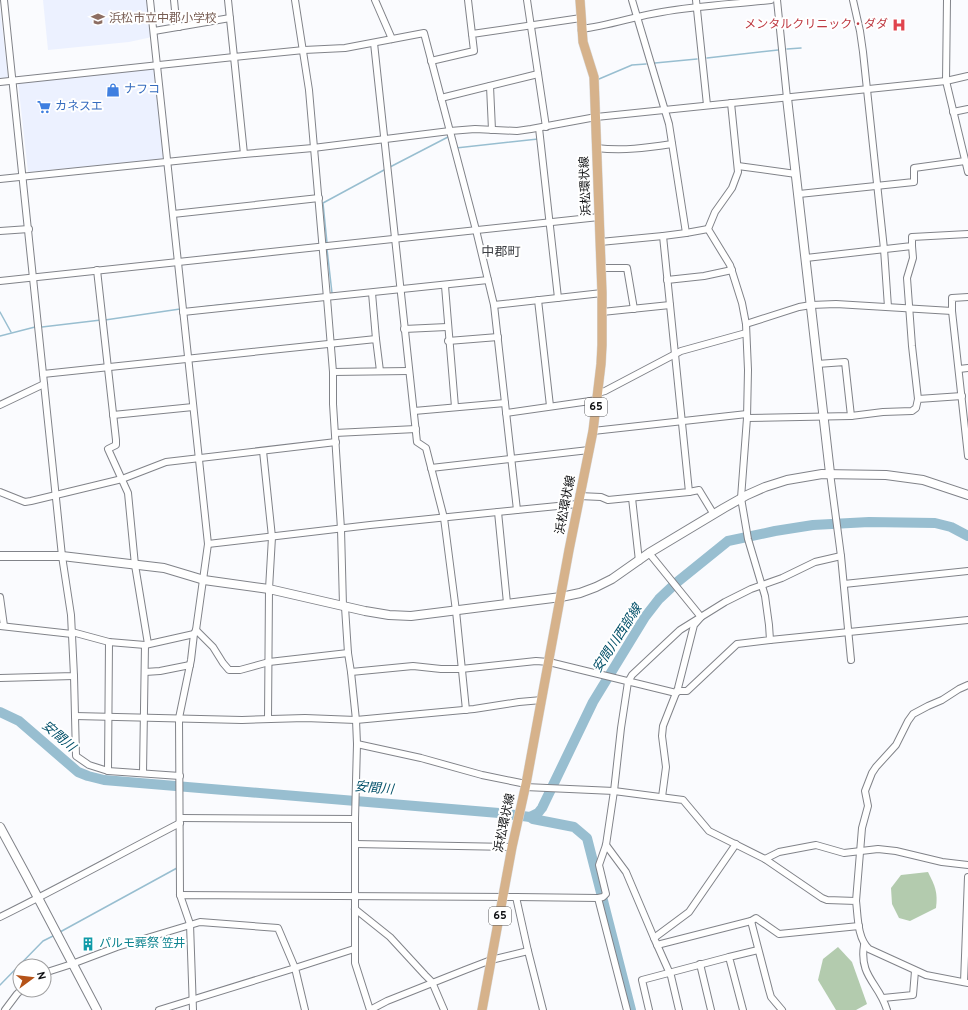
<svg xmlns="http://www.w3.org/2000/svg" width="968" height="1010" font-family="Overpass,'Noto Sans JP',sans-serif">
	<rect width="100%" height="100%" fill="#fafbfe"/>
	<!-- built -->
	<g fill="#ecf1ff">
		<path d="M43 0H148L152 37 129 42 48 50Z"/>
		<path d="M0 8 8 78H0Z"/>
		<path d="M155 69 165 157 163 159 28 172 18 82Z"/>
	</g>
	<!-- forest -->
	<g fill="#b3cbae">
		<path d="M928 872C935 886 938 892 936 908L910 921 899 918 892 904 891 888 901 875Z"/>
		<path d="M838 947 852 962 867 1004 856 1010H836L818 980 823 959Z"/>
	</g>
	<g fill="none" stroke-linecap="round" stroke-linejoin="round">
		<!-- stream -->
		<g stroke="#98bed0" stroke-width="1.5">
			<path d="M787 49 801 48"/>
			<path d="M707 58 778 50"/>
			<path d="M655 63 697 59"/>
			<path d="M599 79 632 65 646 64"/>
			<path d="M456 148 538 139"/>
			<path d="M390 167 448 137"/>
			<path d="M327 243 323 203 384 170"/>
			<path d="M327 249 332 293"/>
			<path d="M202 307 230 304"/>
			<path d="M0 312 11 332"/>
			<path d="M105 320 180 309"/>
			<path d="M42 327 101 320"/>
			<path d="M0 336 35 327"/>
			<path d="M60 932 177 868"/>
			<path d="M0 985 43 941 55 935"/>
		</g>
		<!-- river -->
		<g stroke="#98bed0" stroke-width="10">
			<path d="M0 712 19 721 78 772 88 776 104 780 499 813 530 817 533 819 574 827 587 838 631 1010"/>
			<path d="M530 817 538 813 542 808 593 702 645 617 659 599 676 583 728 541 775 531 813 525 869 522 935 523 951 527 968 536"/>
		</g>
		<!-- street casing -->
		<g stroke="#818389" stroke-width="8">
			<g id="street">
				<path d="M150 0 208 544 196 630 194 634 191 660 179 718 180 895"/>
				<path d="M174 0 175 10 179 27"/>
				<path d="M228 0 234 57 304 50 345 48 424 33 476 230 494 305 517 510 578 504"/>
				<path d="M295 0 309 90 327 298 333 372V404L341 529 343 606"/>
				<path d="M375 0 392 39"/>
				<path d="M468 0 472 34"/>
				<path d="M527 0 546 127"/>
				<path d="M632 0 669 124 686 233"/>
				<path d="M696 0 707 105"/>
				<path d="M777 0 787 98"/>
				<path d="M853 0 860 31 863 52 884 249 888 307"/>
				<path d="M947 0 946 81 968 172"/>
				<path d="M581 29C609 26 635 16 662 12 698 6 735 4 771 0"/>
				<path d="M154 31 230 18"/>
				<path d="M374 43 417 442 426 448 444 518 456 611 466 710"/>
				<path d="M431 61 474 51 472 34 581 18"/>
				<path d="M0 82 234 57 244 154"/>
				<path d="M490 86 492 130"/>
				<path d="M441 98 538 74"/>
				<path d="M953 112 968 109"/>
				<path d="M539 128 558 298"/>
				<path d="M596 148C624 151 645 148 672 144"/>
				<path d="M738 166 796 174"/>
				<path d="M0 179 244 154 313 148 450 131 475 129 517 131 531 129 596 117 946 81 968 76"/>
				<path d="M799 194 914 182V168L965 161"/>
				<path d="M173 214 319 198"/>
				<path d="M0 231 29 229"/>
				<path d="M600 242 663 236"/>
				<path d="M912 246 913 258 907 278 912 346 918 399"/>
				<path d="M806 258 912 246V237L968 234"/>
				<path d="M601 268H627L634 309"/>
				<path d="M97 270 116 440V445L108 449 128 493 135 565 148 644"/>
				<path d="M667 280 704 276 732 270"/>
				<path d="M0 281 599 217"/>
				<path d="M445 286 455 407"/>
				<path d="M372 293 376 339"/>
				<path d="M968 297 952 298V311L968 456"/>
				<path d="M538 300 550 406"/>
				<path d="M494 305 602 293"/>
				<path d="M183 312 488 280"/>
				<path d="M602 312 670 305"/>
				<path d="M746 324 799 307 811 305 836 304 952 311"/>
				<path d="M404 329 447 327"/>
				<path d="M448 341 498 337"/>
				<path d="M817 364 845 362 851 416"/>
				<path d="M959 369 968 368"/>
				<path d="M333 372 408 371"/>
				<path d="M43 374 376 339 380 371"/>
				<path d="M598 393 605 391 681 351 746 333"/>
				<path d="M0 405 44 384"/>
				<path d="M414 411 505 403"/>
				<path d="M506 413 597 400"/>
				<path d="M113 415 193 407"/>
				<path d="M747 418 851 416 883 412 912 411 916 408 918 399 962 396"/>
				<path d="M593 431 747 414"/>
				<path d="M335 433 416 429"/>
				<path d="M263 451 272 537 269 589 268 719"/>
				<path d="M431 468 589 450"/>
				<path d="M830 473 841 556 851 660"/>
				<path d="M0 492 25 502 31 501 122 479 166 462 336 442"/>
				<path d="M689 492 699 490 713 513"/>
				<path d="M579 496 601 497 608 500 689 492 663 236 686 233 708 229"/>
				<path d="M632 498 639 561"/>
				<path d="M498 512 507 603"/>
				<path d="M208 544 370 525 517 510"/>
				<path d="M649 553 701 617 694 625 678 688 663 726 662 736 666 767 662 797"/>
				<path d="M844 584 968 571"/>
				<path d="M0 597 4 626"/>
				<path d="M345 607 348 653 351 672 413 666 441 669H461L536 661 549 662 676 693 679 691H687L737 644 770 640 769 625 765 596 748 539 741 498 747 418 748 370 746 324 742 303 730 265 708 229 715 212 732 188 738 172 731 103"/>
				<path d="M0 626 72 634"/>
				<path d="M196 630 213 647 223 663 229 670H240L269 662 348 653"/>
				<path d="M72 632 109 642 145 645 194 634"/>
				<path d="M770 640 968 620"/>
				<path d="M145 672 160 671 190 665"/>
				<path d="M351 672 356 720 357 744 355 819V963L370 1010 387 1001 465 970 491 960 528 951"/>
				<path d="M74 676 76 756 89 765 108 771 180 776"/>
				<path d="M0 678 74 676 71 615 62 556 4 0"/>
				<path d="M75 716 242 720 305 718 356 720 474 709 519 702 542 700"/>
				<path d="M357 744 421 758 482 775 526 784"/>
				<path d="M108 771 109 642"/>
				<path d="M143 773 145 645"/>
				<path d="M525 787 614 791 683 800 709 831 765 859 822 898 827 900 856 901C858 916 857 938 869 949L926 975 968 983"/>
				<path d="M180 818 355 819"/>
				<path d="M355 844 512 847"/>
				<path d="M606 845 626 872 654 938"/>
				<path d="M765 859 779 852 816 845 844 853 878 849 896 851 942 862 968 865"/>
				<path d="M516 897 598 898 603 897 606 894 599 865 606 845 614 791 621 728 628 682 632 675 680 630 725 602 751 589 782 578 815 562 841 556"/>
				<path d="M598 898 627 1010"/>
				<path d="M856 901 862 828 868 806 865 791 872 773 876 767 896 745 908 721 913 714 928 706 942 700 959 689 968 685"/>
				<path d="M355 909 390 937 425 975 432 982 444 1010"/>
				<path d="M0 917C61 887 120 854 180 823"/>
				<path d="M751 921 756 918 779 934 859 926"/>
				<path d="M657 945 751 921 769 990 771 997 782 1010"/>
				<path d="M864 945C859 977 879 983 887 1010"/>
				<path d="M700 964 711 1010"/>
				<path d="M44 973 72 964 117 947 200 922 278 928 295 968 159 1010"/>
				<path d="M964 982 968 877"/>
				<path d="M883 998 913 995 915 971"/>
				<path d="M5 1010 17 994 21 990"/>
				<path d="M193 1010 190 924 180 895 516 897 528 951 543 1010"/>
				<path d="M305 1010 295 968 354 949"/>
				<path d="M649 1010 642 980 729 957"/>
				<path d="M679 1010 671 976 654 938 689 912 736 844"/>
				<path d="M743 1010 729 957 758 950"/>
			</g>
		</g>
		<!-- secondary casing -->
		<g stroke="#818389" stroke-width="10">
			<g id="secondary">
				<path d="M787 98 830 473"/>
				<path d="M0 556H62L164 568 204 580 269 589 365 611 389 615 411 616 561 597 580 593 596 587 612 579 649 553 724 508 747 495 765 487 787 480 822 474 886 475 923 480 968 495"/>
				<path d="M0 827 26 875 97 1010"/>
			</g>
		</g>
		<!-- primary casing -->
		<g stroke="#d9d9d9" stroke-width="10">
			<path id="primary" d="M482 1010 512 847 526 784 569 550 593 431 601 364 602 345V293L594 77 583 42 580 0"/>
		</g>
		<!-- street -->
		<use href="#street" stroke="#fff" stroke-width="6"/>
		<!-- secondary -->
		<use href="#secondary" stroke="#fff" stroke-width="8"/>
		<!-- primary -->
		<use href="#primary" stroke="#d6b28b" stroke-width="9"/>
	</g>
	<!-- icons -->
	<defs>
		<g id="school-bare" transform="scale(1.08)"><path d="M0-5L7-2L0 1L-7-2ZM-4 1L0 2.5L4 1V4Q0 6-4 4Z" fill="#8d6e63" stroke="#fff" stroke-width="2.5" paint-order="stroke"/></g>
		<g id="hospital-bare" transform="scale(1.08)"><path d="M-5-5h3v3.5h4V-5h3V5h-3V1.5h-4V5h-3Z" fill="#e0444e" stroke="#fff" stroke-width="2.5" paint-order="stroke"/></g>
		<g id="shop-bare" transform="scale(1.08)"><path d="M-5-2.5h2.3a2.7 3.5 0 0 1 5.4 0H5L5.5 6h-11ZM-1.5-2.5h3a1.5 2.3 0 0 0-3 0Z" fill="#3f7fe0" stroke="#fff" stroke-width="2.5" paint-order="stroke"/></g>
		<g id="supermarket-bare" transform="scale(1.08)"><path d="M-6-5.5h2.5l.6 2H6L4.5 2H-2.5L-4.4-4H-6ZM-1.5 3.2a1.3 1.3 0 1 0 .1 0ZM3 3.2a1.3 1.3 0 1 0 .1 0Z" fill="#3f7fe0" stroke="#fff" stroke-width="2.5" paint-order="stroke"/></g>
		<g id="building-bare" transform="scale(1.08)"><path d="M-4-6H4V6H1V3H-1V6H-4ZM-2.5-4.3h1.7v1.8h-1.7ZM.8-4.3h1.7v1.8H.8ZM-2.5-1h1.7V.8h-1.7ZM.8-1h1.7V.8H.8Z" fill="#0f9aa8" stroke="#fff" stroke-width="2.5" paint-order="stroke"/></g>
	</defs>
	<g fill-rule="evenodd">
		<use href="#school-bare" x="98" y="19"/>
		<use href="#hospital-bare" x="899" y="25"/>
		<use href="#shop-bare" x="113" y="90"/>
		<use href="#supermarket-bare" x="44" y="107"/>
		<use href="#building-bare" x="88" y="944"/>
	</g>
	<g text-anchor="middle" dominant-baseline="central" stroke-width="4" stroke-linejoin="round" paint-order="stroke">
		<!-- shield labels -->
		<g fill="#fff" stroke="#58595a" stroke-width="1">
			<rect x="585" y="398" width="22" height="18" rx="3"/>
			<rect x="489" y="907" width="22" height="18" rx="3"/>
		</g>
		<g font-size="11" font-weight="bold" fill="#111214">
			<text x="596" y="407">65</text>
			<text x="500" y="916">65</text>
		</g>
		<!-- education labels -->
		<g font-size="12" fill="#785e54" stroke="#fff" text-anchor="start">
			<text x="109" y="19">浜松市立中郡小学校</text>
		</g>
		<!-- health labels -->
		<g font-size="12" fill="#be3a42" stroke="#fff" text-anchor="end">
			<text x="888" y="25">メンタルクリニック・ダダ</text>
		</g>
		<!-- shop labels -->
		<g font-size="12" fill="#366cbe" stroke="#fff" text-anchor="start">
			<text x="124" y="90">ナフコ</text>
			<text x="55" y="107">カネスエ</text>
		</g>
		<!-- street labels -->
		<g font-size="12" fill="#111214" stroke="#fff">
			<text transform="translate(586 186) rotate(-92)">浜松環状線</text>
			<text transform="translate(566 505) rotate(-79)">浜松環状線</text>
			<text transform="translate(505 823) rotate(-78)">浜松環状線</text>
		</g>
		<!-- culture labels -->
		<g font-size="12" fill="#0d838f" stroke="#fff" text-anchor="start">
			<text x="99" y="944">パルモ葬祭 笠井</text>
		</g>
		<!-- neighbourhood labels -->
		<g font-size="13" fill="#3b3d42" stroke="#fff">
			<text x="501" y="253">中郡町</text>
		</g>
		<!-- water labels -->
		<g font-size="13" font-style="italic" fill="#035069" stroke="#fff">
			<text transform="translate(618 639) rotate(-57)">安間川西部線</text>
			<text transform="translate(58 737) rotate(41)">安間川</text>
			<text transform="translate(374 789) rotate(5)">安間川</text>
		</g>
	</g>
	<!-- north arrow -->
	<g transform="translate(32 978) rotate(75)"><circle r="19" fill="#ffffff" stroke="#a0a0a1"/>
	<path d="M0-3L7 15L0 10L-7 15Z" fill="#b55318"/>
	<text y="-6" font-size="11" font-weight="bold" text-anchor="middle" fill="#111214">N</text>
	</g>
</svg>
